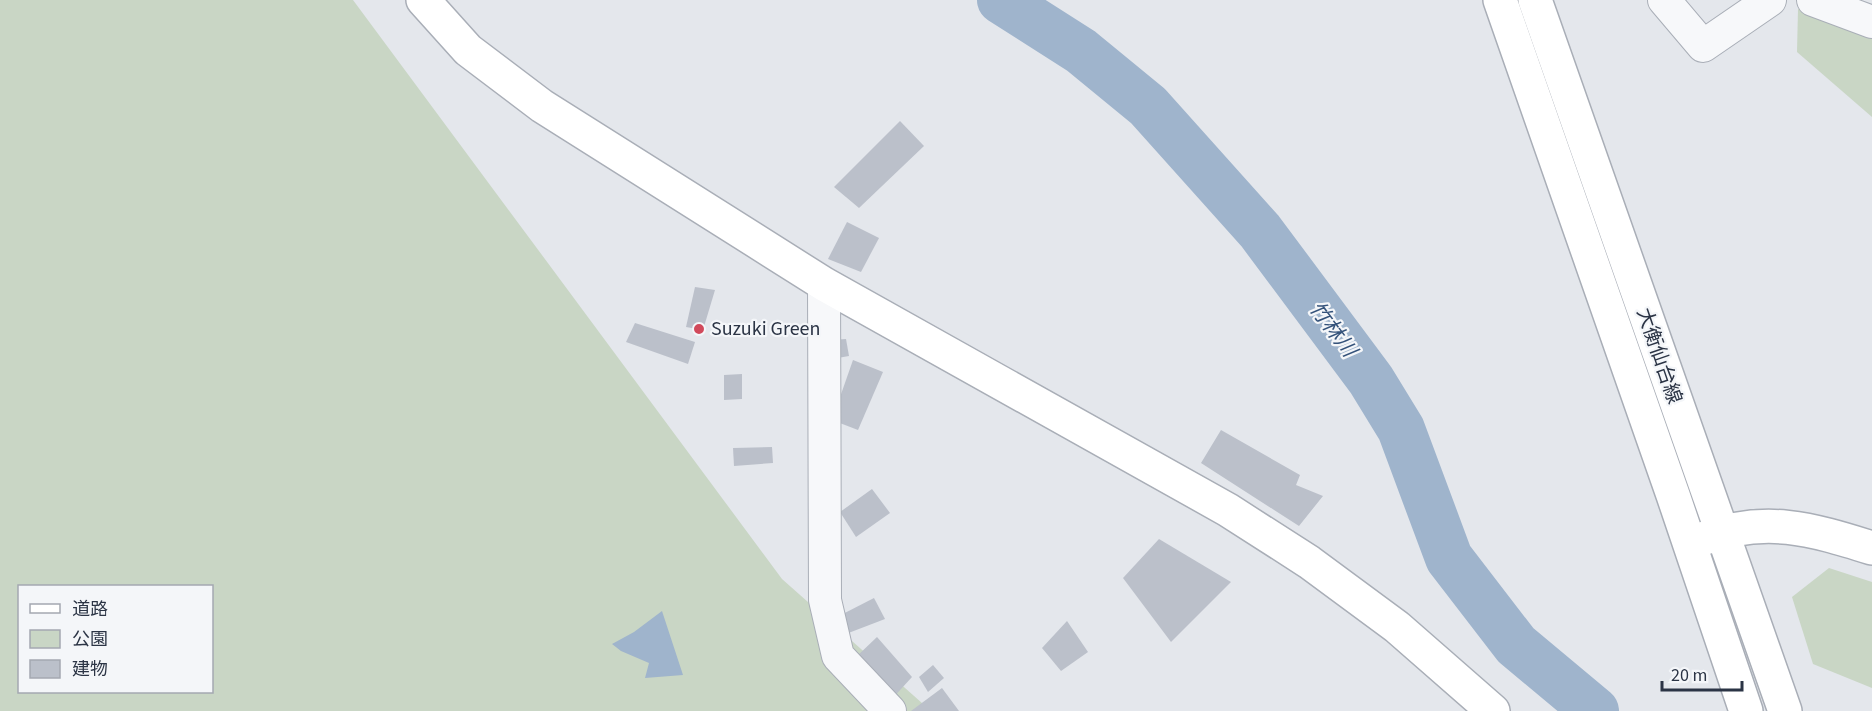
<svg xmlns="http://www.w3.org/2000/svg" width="1872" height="711" font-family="'Source Sans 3','Noto Sans JP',sans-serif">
	<rect width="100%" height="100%" fill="#e4e7ec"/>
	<!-- green -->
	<g fill="#c9d6c5" fill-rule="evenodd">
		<path d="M0 0H353L782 579 931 711H0ZM20 586H212V692H20Z"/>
		<path d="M1798 9 1872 31V117L1797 52Z"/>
		<path d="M1829 568 1872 582V688L1813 664 1792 597Z"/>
	</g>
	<!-- water -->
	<path fill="#9fb4cc" d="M662 611 683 675 645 678 649 663 621 651 612 644 634 632Z"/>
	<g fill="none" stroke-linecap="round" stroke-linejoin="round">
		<!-- river -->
		<path stroke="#9fb4cc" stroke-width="48" d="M1001 0 1081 51 1148 106 1260 231 1371 380 1401 429 1449 558 1516 645 1595 711"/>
	</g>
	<!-- building -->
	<g fill="#bbc0ca">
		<path d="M900 121 924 146 859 208 834 187Z"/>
		<path d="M847 222 879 238 861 272 828 259Z"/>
		<path d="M695 287 715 290 703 330 686 327Z"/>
		<path d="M635 323 695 342 688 364 626 342Z"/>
		<path d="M846 339 849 356 832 359 831 340Z"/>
		<path d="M853 360 883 372 858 430 832 420Z"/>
		<path d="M742 374V399L724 400V375Z"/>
		<path d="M1221 430 1300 475 1296 485 1323 496 1299 526 1201 463Z"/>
		<path d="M772 447 773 463 734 466 733 448Z"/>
		<path d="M872 489 890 513 856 537 840 512Z"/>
		<path d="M1159 539 1231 582 1171 642 1123 578Z"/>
		<path d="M874 598 885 619 838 637 835 618Z"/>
		<path d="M1067 621 1088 652 1061 671 1042 648Z"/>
		<path d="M877 637 912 677 890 701 854 659Z"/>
		<path d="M933 665 944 678 928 692 919 677Z"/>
		<path d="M942 688 959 711H911Z"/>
	</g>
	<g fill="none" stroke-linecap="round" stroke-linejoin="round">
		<!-- street casing -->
		<g stroke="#a9aeb7" stroke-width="34">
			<g id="street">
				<path d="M1664 0 1703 46 1770 0"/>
				<path d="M1813 0 1872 22"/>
				<path d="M824 284 825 600 838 656 890 711"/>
			</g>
		</g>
		<!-- secondary casing -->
		<g stroke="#a9aeb7" stroke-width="36">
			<g id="secondary">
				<path d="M423 0 468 50 542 106 824 284 1228 510 1309 562 1397 627 1493 711"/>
				<path d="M1500 0 1673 495 1746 711"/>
				<path d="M1535 0 1785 711"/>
				<path d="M1702 539C1765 515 1811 529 1872 548"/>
			</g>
		</g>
		<!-- street -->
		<use href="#street" stroke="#f7f8fa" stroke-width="32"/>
		<!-- secondary -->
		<use href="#secondary" stroke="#fff" stroke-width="33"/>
	</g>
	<!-- markers -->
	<circle fill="#d1495b" stroke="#f4f6f9" stroke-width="2" cx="699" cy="329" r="6"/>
	<g text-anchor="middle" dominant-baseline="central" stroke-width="4.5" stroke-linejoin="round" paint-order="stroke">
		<!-- poi labels -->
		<g font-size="20" fill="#2b3445" stroke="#f4f6f9" text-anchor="start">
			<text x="711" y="329">Suzuki Green</text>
		</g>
		<!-- street labels -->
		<g font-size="20" fill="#2b3445" stroke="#f4f6f9">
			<text transform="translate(1659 356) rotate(71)">大衡仙台線</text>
		</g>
		<!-- water labels -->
		<g font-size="21" font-style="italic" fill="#34527a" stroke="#f4f6f9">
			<text transform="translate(1333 329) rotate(53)">竹林川</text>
		</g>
	</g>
	<!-- legend -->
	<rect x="18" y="585" width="195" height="108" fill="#f4f6f9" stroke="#a4a8b1" stroke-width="1.5"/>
	<rect x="30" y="604" width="30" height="9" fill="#ffffff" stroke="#a4a8b1" stroke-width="1.5"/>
	<text x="72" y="615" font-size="18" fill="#2b3445">道路</text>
	<rect x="30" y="630" width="30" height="18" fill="#c9d6c5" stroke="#a4a8b1" stroke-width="1.5"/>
	<text x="72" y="645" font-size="18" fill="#2b3445">公園</text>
	<rect x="30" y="660" width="30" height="18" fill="#bbc0ca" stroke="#a4a8b1" stroke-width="1.5"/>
	<text x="72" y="675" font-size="18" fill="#2b3445">建物</text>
	<!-- scale -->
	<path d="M1662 681v9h80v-9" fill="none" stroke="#2b3445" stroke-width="3"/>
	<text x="1671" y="681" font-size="18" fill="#2b3445" stroke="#f4f6f9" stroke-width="4.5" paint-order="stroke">20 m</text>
</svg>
